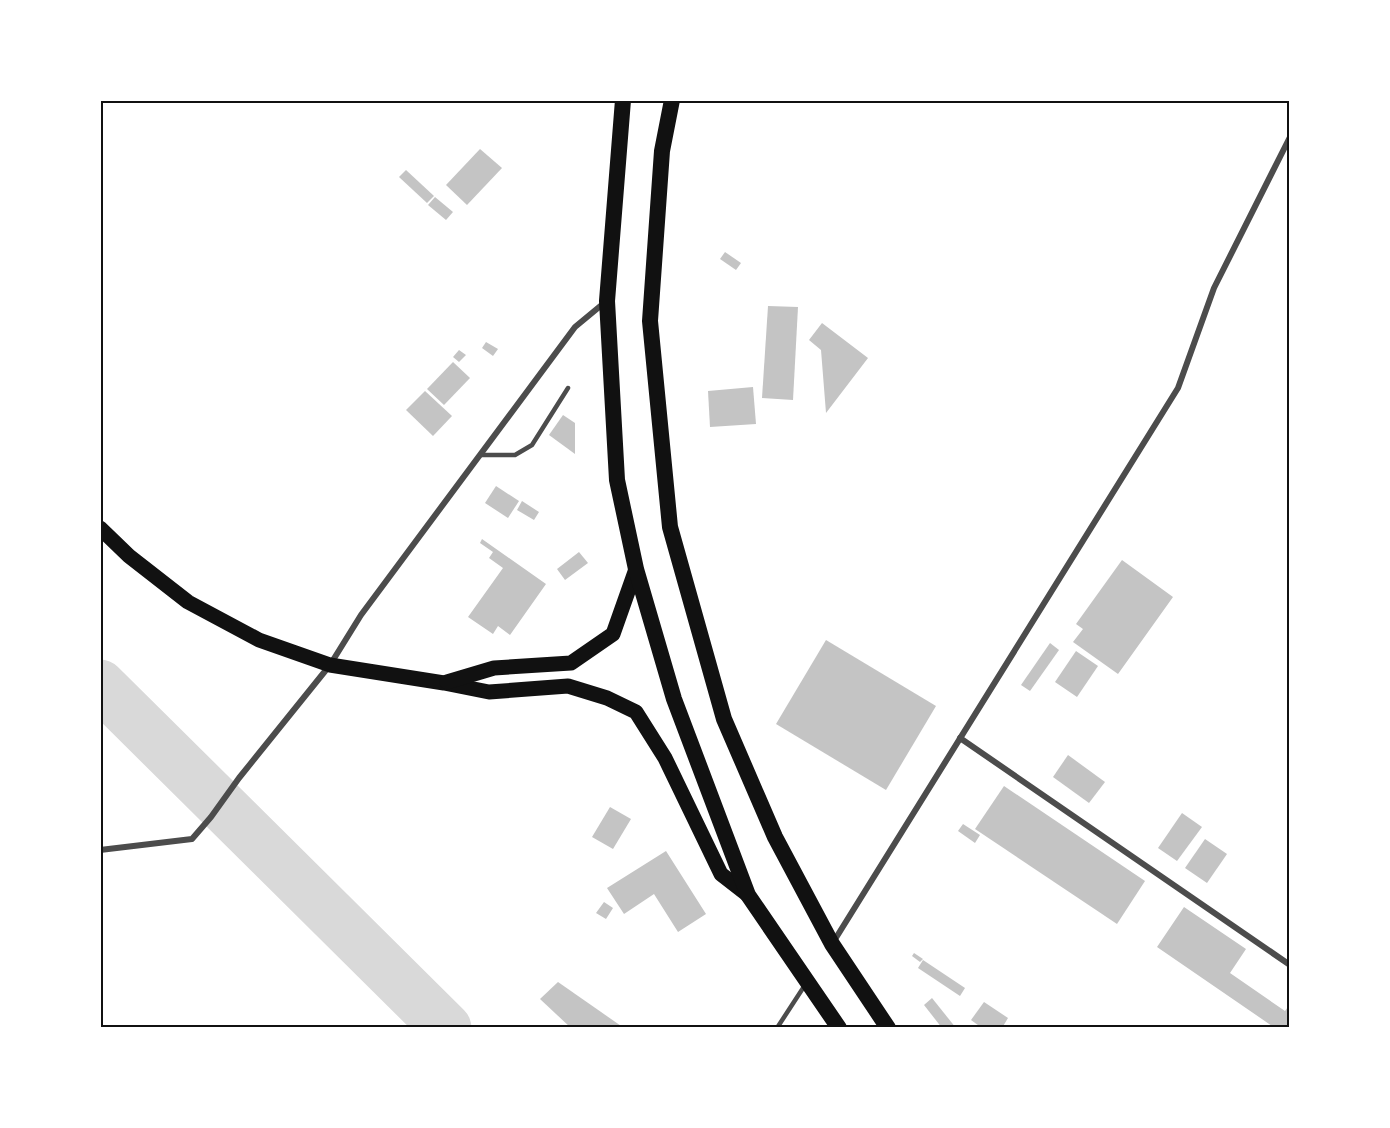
<svg xmlns="http://www.w3.org/2000/svg" width="1390" height="1128" font-family="Jost,sans-serif">
	<rect width="100%" height="100%" fill="#fff"/>
	<g fill="none" stroke-linecap="round" stroke-linejoin="round">
		<!-- river -->
		<path stroke="#d9d9d9" stroke-width="51" d="M100 685 446 1028"/>
	</g>
	<!-- building -->
	<g fill="#c4c4c4">
		<path d="M480 149 502 168 467 205 446 185Z"/>
		<path d="M406 170 434 196 427 203 399 177Z"/>
		<path d="M435 197 453 212 446 220 428 205Z"/>
		<path d="M725 252 741 263 736 270 720 259Z"/>
		<path d="M768 306 798 307 793 400 762 398Z"/>
		<path d="M822 323 868 358 826 413 821 350 809 340Z"/>
		<path d="M486 342 498 349 493 356 482 348Z"/>
		<path d="M459 350 466 355 459 362 453 357Z"/>
		<path d="M453 362 470 378 444 405 427 389Z"/>
		<path d="M753 387 756 424 710 427 708 391Z"/>
		<path d="M425 391 452 416 433 436 406 410Z"/>
		<path d="M563 415 575 423V454L549 435Z"/>
		<path d="M496 486 519 501 508 518 485 503Z"/>
		<path d="M522 501 539 512 534 520 517 510Z"/>
		<path d="M482 539 546 584 510 635 498 626 493 634 468 617 503 568 489 558 493 552 480 543Z"/>
		<path d="M579 552 588 563 565 580 557 569Z"/>
		<path d="M1122 560 1173 597 1118 674 1073 642 1083 629 1076 624Z"/>
		<path d="M826 640 936 706 886 790 776 724Z"/>
		<path d="M1050 643 1059 650 1030 691 1021 685Z"/>
		<path d="M1076 651 1098 666 1077 697 1055 682Z"/>
		<path d="M1068 755 1105 782 1089 803 1053 777Z"/>
		<path d="M1004 786 1145 881 1117 924 975 829Z"/>
		<path d="M610 807 631 819 613 849 592 837Z"/>
		<path d="M1182 813 1202 827 1177 861 1158 848Z"/>
		<path d="M963 824 980 835 975 843 958 831Z"/>
		<path d="M1205 839 1227 854 1207 883 1185 868Z"/>
		<path d="M666 851 706 914 678 932 654 894 624 914 607 888Z"/>
		<path d="M604 902 613 908 606 919 596 913Z"/>
		<path d="M1184 907 1246 949 1230 973 1285 1011 1290 1004V1028H1275L1157 947Z"/>
		<path d="M914 953 923 959 920 962 912 956Z"/>
		<path d="M923 960 965 988 960 996 918 968Z"/>
		<path d="M558 982 624 1028H571L540 999Z"/>
		<path d="M932 998 956 1028H942L924 1005Z"/>
		<path d="M984 1002 1008 1018 1002 1028H982L971 1020Z"/>
	</g>
	<g fill="none" stroke-linecap="round" stroke-linejoin="round">
		<!-- service -->
		<g stroke="#4c4c4c" stroke-width="4.5">
			<path d="M481 455H515L532 445 568 388"/>
			<path d="M777 1028 805 985"/>
		</g>
		<!-- minor -->
		<g stroke="#4c4c4c" stroke-width="6">
			<path d="M960 738 1290 965"/>
			<path d="M100 850 192 839 211 817 239 778 330 665 361 615 575 327 604 303"/>
			<path d="M834 941 1178 388 1214 288 1290 137"/>
		</g>
		<!-- primary -->
		<g stroke="#111" stroke-width="15">
			<path d="M100 528 129 556 188 602 259 640 330 665 444 683 489 692 568 686 607 698 636 712 665 758 721 874 748 895"/>
			<path d="M447 682 494 668 571 663 613 634 636 569"/>
		</g>
		<!-- trunk -->
		<g stroke="#111" stroke-width="16">
			<path d="M623 100 607 301 617 480 636 569 674 699 748 895 839 1028"/>
			<path d="M672 100 662 151 650 321 670 527 724 719 775 837 832 944 888 1028"/>
		</g>
	</g>
	<!-- border -->
	<rect width="1390" height="1128" fill="none" stroke="#ffffff" stroke-width="204"/>
	<rect x="102" y="102" width="1186" height="924" fill="none" stroke="#111" stroke-width="2"/>
</svg>
